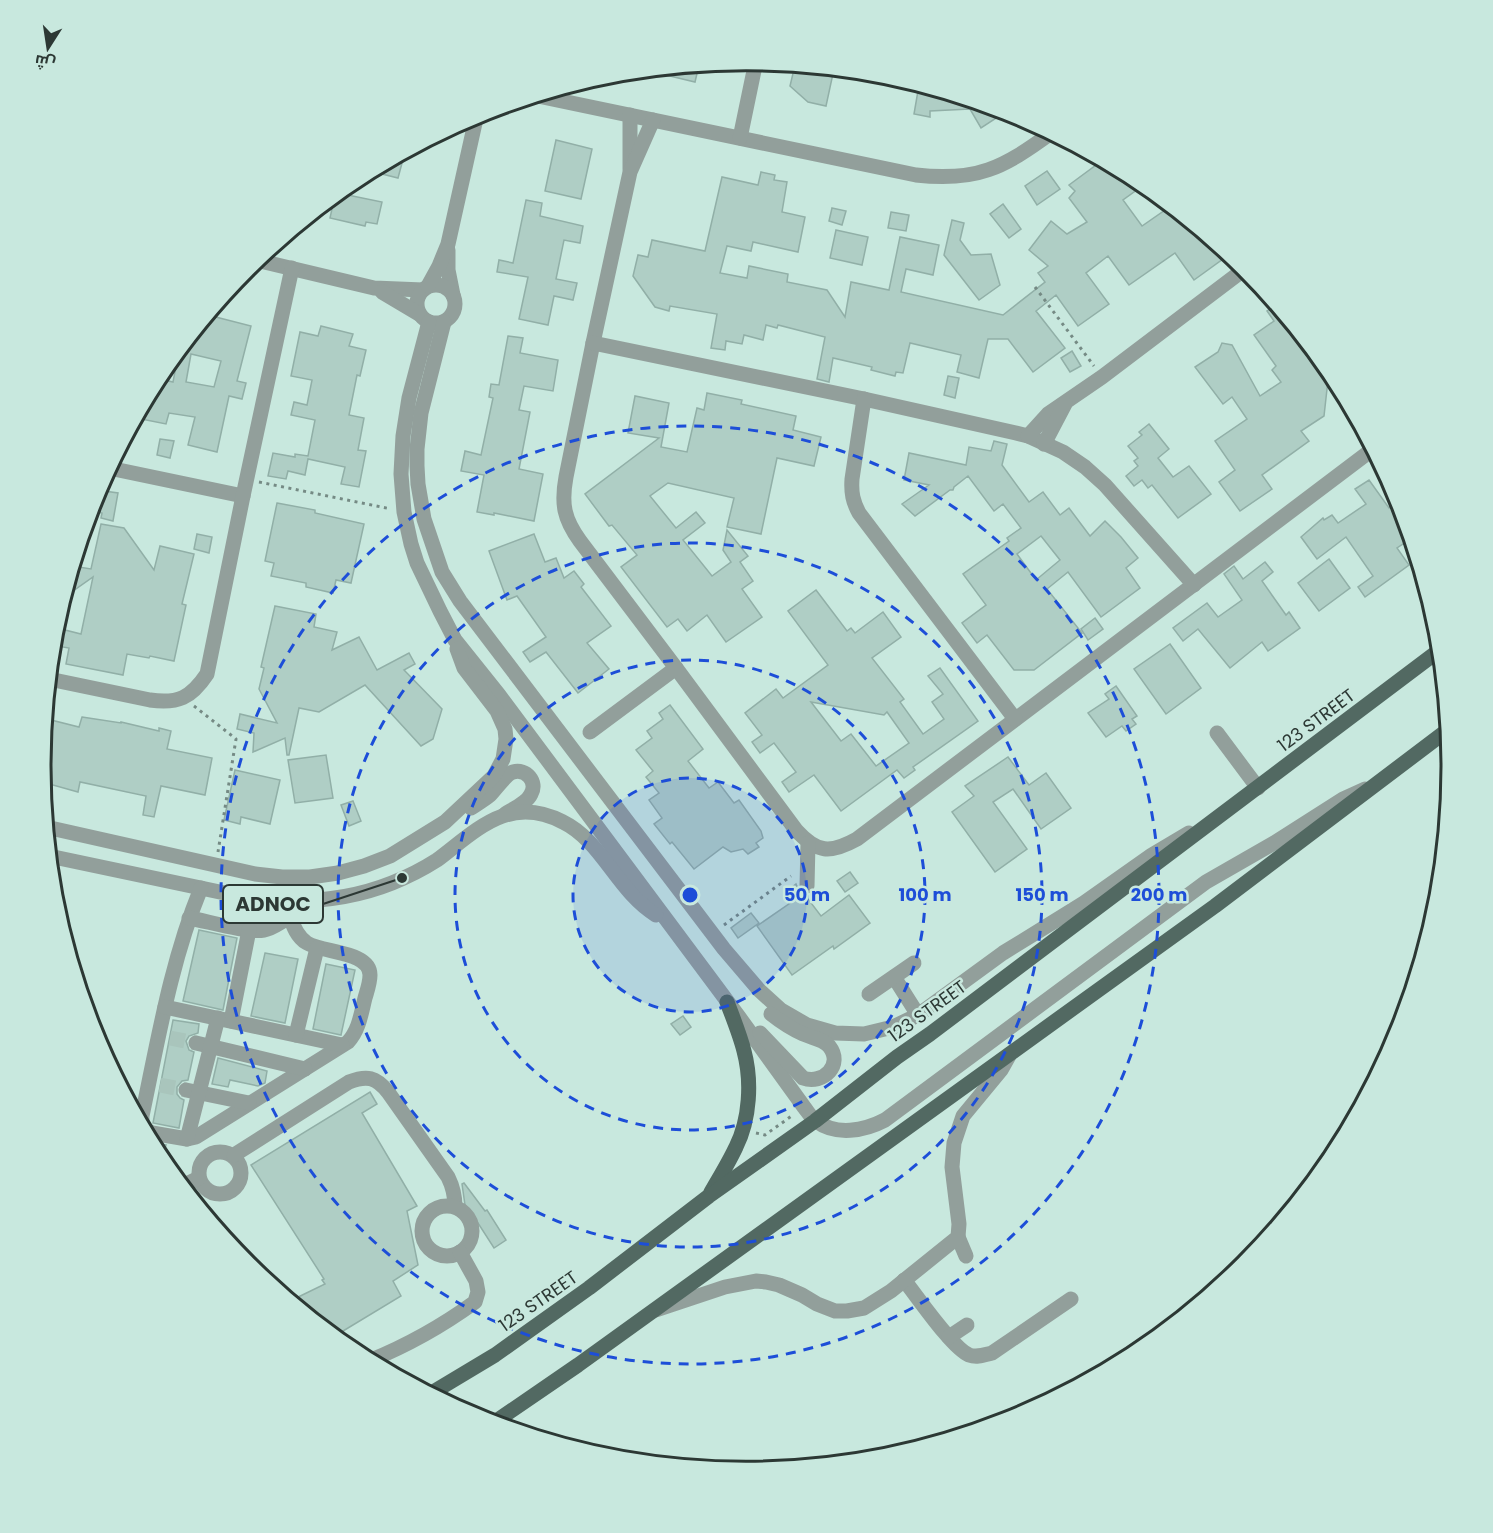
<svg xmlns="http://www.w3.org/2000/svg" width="1493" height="1533" font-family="Poppins,Cairo,sans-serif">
	<rect width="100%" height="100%" fill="#c8e8de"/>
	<!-- building -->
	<g fill="#afcec5" stroke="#91afa7" stroke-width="1.5" fill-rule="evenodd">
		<path d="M699 65 695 82 653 72V70Z"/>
		<path d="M795 65 834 69 826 106 808 102 790 86Z"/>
		<path d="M919 85 983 104 1007 111 981 128 970 109 930 111V117L914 114Z"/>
		<path d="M556 140 592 149 581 199 545 191Z"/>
		<path d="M405 152 398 178 370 171 392 159Z"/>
		<path d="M1103 160 1139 180 1145 184 1123 200 1142 226 1171 206 1230 254 1194 280 1175 253 1129 285 1108 256 1086 273 1109 304 1078 326 1056 295 1036 311 1065 348 1033 372 1008 339H988L979 378 957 372 961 355 910 343 903 373 896 372 895 376 871 370 872 367 833 358 829 382 817 379 825 337 778 325 777 328 766 325 763 340 744 335 742 344 726 341 725 350 711 348 717 314 670 306 669 311 655 307 633 276 638 255 648 257 652 240 705 251 722 177 758 185 761 172 775 175 774 180 787 182 782 212 805 217 798 252 753 242 751 251 727 246 720 273 747 278 749 266 788 274 787 282 827 290 845 317 851 282 889 290 900 237 939 245 933 275 906 269 901 292 1003 315 1045 282 1038 273 1048 266 1029 250 1051 221 1067 234 1087 222 1069 198 1075 191 1069 185Z"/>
		<path d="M1047 171 1060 189 1037 205 1025 186Z"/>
		<path d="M338 193 382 202 377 224 366 222 365 226 330 218 335 195Z"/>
		<path d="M526 200 542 203 540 216 583 226 580 243 564 240 556 279 577 283 573 300 554 296 548 325 519 319 528 277 497 272 499 260 513 263Z"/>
		<path d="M1003 204 1021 229 1009 238 990 214Z"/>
		<path d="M832 208 846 211 842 225 829 221Z"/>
		<path d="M891 212 909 215 906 231 888 228Z"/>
		<path d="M952 220 964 223 960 240 971 255 991 254 1000 285 979 300 944 255Z"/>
		<path d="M836 230 868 237 862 265 830 258Z"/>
		<path d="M1273 307H1278L1300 333 1298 335 1313 355 1310 358 1328 380 1324 416 1301 431 1309 441 1262 475 1272 489 1240 511 1219 482 1235 470 1215 441 1247 419 1232 397 1223 404 1195 367 1218 352 1222 343 1232 345 1260 396 1281 382 1272 370 1276 366 1254 335 1274 321 1267 311Z"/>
		<path d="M208 315 251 326 237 381 246 383 242 399 229 396 217 452 188 445 195 417 169 413 166 424 136 418 152 387 158 389 160 379 173 382 179 351ZM191 354 221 361 214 387 186 382Z"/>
		<path d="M321 326 353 334 349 346 366 350 360 376 357 375 349 415 364 418 358 450 366 451 359 487 341 484 345 467 308 459 305 475 288 471 286 479 268 476 273 453 295 457V454L308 456 315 420 291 415 294 402 307 405 312 380 291 376 300 332 318 336Z"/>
		<path d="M508 336 523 338 520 353 558 360 553 391 524 386 519 410 530 412 519 469 543 474 534 521 494 513V515L477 512 484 475 461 471 465 451 481 455 493 398 489 397 491 384 499 385Z"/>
		<path d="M1072 351 1081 366 1070 372 1061 358Z"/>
		<path d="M948 376 959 378 955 398 944 395Z"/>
		<path d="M707 393 742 400 741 404 796 416 793 430 821 437 814 466 777 458 761 534 727 527 734 498 668 483 650 496 676 528 696 512 705 523 683 540 712 576 731 562 723 550 727 530 748 556 740 562 753 581 742 589 762 617 726 642 707 615 687 631 678 619 667 627 621 567 637 555 612 525 609 526 585 494 659 438 628 433 635 396 669 403 661 447 687 452 697 408 704 410Z"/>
		<path d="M1149 424 1169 449 1158 458 1173 477 1189 466 1211 494 1178 518 1152 485 1148 488 1142 480 1134 486 1126 476 1138 466 1134 461 1138 458 1128 446 1142 435 1139 432Z"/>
		<path d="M160 439 174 441 170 458 157 455Z"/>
		<path d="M994 441 1007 444 1002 465 1029 502 1043 492 1060 515 1069 508 1090 536 1105 521 1121 537 1138 558 1126 568 1140 588 1101 617 1068 572 1047 589 1082 633 1034 670H1014L987 635 977 643 962 623 986 605 963 574 1009 541 1007 538 1021 528 1003 504 994 511 968 476 954 487 953 490H950L915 516 902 504 929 485 904 480 909 453 966 465 969 447 991 451ZM1041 536 1060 560 1036 580 1017 554Z"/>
		<path d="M1369 480 1389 508 1400 500 1412 538 1397 548 1409 565 1365 597 1358 587 1373 576 1346 537 1317 559 1301 537 1323 518 1324 520 1332 515 1338 523 1366 504 1355 489Z"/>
		<path d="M97 490 118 493 113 521 101 518 102 513 90 511Z"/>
		<path d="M277 503 315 510V513L364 524 351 583 336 580 333 593 306 587V583L271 576 274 563 265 561Z"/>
		<path d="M101 524 124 528 154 570 160 546 194 554 182 604 186 605 174 661 150 656 149 658 127 654 123 675 66 664 69 648 57 646 61 629 81 634 93 577 63 598 73 566 91 569Z"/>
		<path d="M197 534 212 537 209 553 194 549Z"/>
		<path d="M534 534 545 562 556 558 564 578 574 571 584 584 581 587 611 626 587 643 609 669 578 693 546 652 530 662 523 652 546 637 517 596 507 600 489 551Z"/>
		<path d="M1329 559 1350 588 1319 611 1298 583Z"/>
		<path d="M1265 562 1273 572 1262 581 1286 615 1289 612 1300 628 1268 651 1262 642 1230 668 1198 629 1183 641 1173 628 1207 603 1218 617 1242 600 1224 574 1234 566 1243 579Z"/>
		<path d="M816 590 847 631 851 628 855 633 883 612 901 637 872 658 904 699 900 702 923 734 944 719 932 702 943 694 928 676 940 668 978 721 913 767 915 770 904 778 897 770 841 811 814 775 789 792 782 782 796 772 774 743 760 753 752 742 762 735 745 713 776 689 783 698 828 665 788 611ZM811 702 884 715 887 712 909 743 876 766 851 734 841 741Z"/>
		<path d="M275 606 316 614 314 627 337 632 332 650 359 637 377 670 409 653 415 664 404 670 442 709 433 739 421 746 365 685 319 712 299 708 289 755H287L285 738 253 752 254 733 237 729 240 714 277 723 259 689 264 668 261 667Z"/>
		<path d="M1095 618 1103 629 1088 640 1081 629Z"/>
		<path d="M1170 644 1201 688 1166 714 1134 669Z"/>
		<path d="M1116 686 1137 716 1132 719 1136 724 1126 731 1122 726 1106 737 1088 713 1109 699 1105 694Z"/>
		<path d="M670 705 703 749 688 761 709 788 718 782 734 803 739 800 761 831 763 838 756 843 759 847 748 854 743 849 731 852 723 847 694 869 672 842 670 844 654 824 662 818 649 800 659 793 646 777 653 771 636 750 652 738 647 731 663 719 659 713Z"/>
		<path d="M82 717 121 723V722L159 731V728L171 731 167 749 212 758 205 795 161 786 154 817 143 815 146 796 80 782 78 792 42 782 40 766 44 735 47 719 79 727Z"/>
		<path d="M326 755 333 798 295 803 288 760Z"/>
		<path d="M1008 757 1029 785 1046 773 1071 808 1041 829 1013 789 993 802 1027 849 995 872 952 812 974 796 965 786Z"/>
		<path d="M235 770 280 780 270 824 241 817 240 824 224 820Z"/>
		<path d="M353 801 361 821 349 826 341 805Z"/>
		<path d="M850 872 858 883 845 892 837 881Z"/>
		<path d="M796 884 799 891 805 895 821 916 849 895 870 923 834 949 833 946 792 975 757 926 793 901 786 892Z"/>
		<path d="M751 913 759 923 738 938 731 928Z"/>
		<path d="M199 930 237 938 223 1010 183 1001Z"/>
		<path d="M265 953 298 959 285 1023 251 1016Z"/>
		<path d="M326 964 355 970 341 1035 313 1029Z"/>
		<path d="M683 1016 691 1027 680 1035 671 1024Z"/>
		<path d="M173 1020 199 1024 198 1033 189 1036 186 1041 189 1050 194 1052 188 1080 182 1081 177 1087V1094L180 1098 184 1100 179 1128 153 1123Z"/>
		<path d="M218 1058 267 1071 265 1083 258 1086 230 1080 228 1087 212 1084Z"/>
		<path d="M370 1092 377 1104 362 1113 417 1206 407 1211 418 1265 393 1281 401 1296 343 1331V1333L334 1337 290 1301 325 1284 322 1280 324 1279 251 1165Z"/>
		<path d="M151 1143 166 1145 162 1162 159 1158Z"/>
		<path d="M464 1183 485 1211 487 1210 506 1240 494 1248 469 1209H468L465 1205 462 1184Z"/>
	</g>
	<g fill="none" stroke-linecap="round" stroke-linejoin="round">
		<!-- minor-tunnel -->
		<g stroke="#a9c5bc" stroke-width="15" stroke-dasharray="15 8" stroke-linecap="butt">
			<path d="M170 1038 196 1043"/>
			<path d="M160 1085 186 1090"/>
		</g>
		<!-- path -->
		<g stroke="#758a84" stroke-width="3" stroke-dasharray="3 4.5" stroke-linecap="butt">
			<path d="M1035 287 1094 366"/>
			<path d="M259 482 391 509"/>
			<path d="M194 706 236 739 218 852"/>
			<path d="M724 925 791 876"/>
			<path d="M756 1133 765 1135 793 1115"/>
		</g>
		<!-- minor -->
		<g stroke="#929f9b" stroke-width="15">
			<path d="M538 96 916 175C977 182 1003 168 1051 133"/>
			<path d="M630 115V169"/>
			<path d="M653 120 630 172 593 343 566 477C561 504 564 519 580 541L676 668 796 830C817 853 830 854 857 839L1373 449"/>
			<path d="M740 138 756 61"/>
			<path d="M448 250V270L453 295"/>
			<path d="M256 260 374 288 423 290"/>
			<circle cx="436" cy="304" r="19"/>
			<path d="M428 286 439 266 448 244 477 114"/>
			<path d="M382 292 419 314"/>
			<path d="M429 322 409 398 403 436 401 474 404 512 411 544 417 563 440 611 455 640 499 695 739 1017 804 1107C808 1112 811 1118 816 1121 836 1136 864 1131 885 1120L1206 882 1274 843 1343 799 1365 789"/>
			<path d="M444 322 421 413 417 449V466L418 484 424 519 442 572 460 601 724 949 759 990 781 1010 807 1025 835 1033 864 1034 893 1027 918 1015 1003 953 1084 903 1152 855 1189 833"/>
			<path d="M593 343 864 399 1016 433 1028 436 1063 452 1085 467 1105 485 1194 585"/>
			<path d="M864 399 852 479C851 493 853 502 859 513L1015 719"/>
			<path d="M1028 436 1048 414 1102 377 1246 268"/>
			<path d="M1044 444 1065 404"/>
			<path d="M109 468 243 496"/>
			<path d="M49 679 150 700C178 704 191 698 207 674L243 496 292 268"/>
			<path d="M590 732 676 668"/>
			<path d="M1217 733 1258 788"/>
			<path d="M471 808C477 804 484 800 490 795 496 789 506 774 513 772 526 768 538 782 531 794 527 803 513 809 505 814"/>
			<path d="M46 827 255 874 282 877H310L338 873 364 866 390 856 445 822 494 776 503 759 506 739 505 729 497 711 464 668 457 649"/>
			<path d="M49 856 253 899C301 904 347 901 392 883 407 877 423 869 437 860 477 830 509 794 563 822 602 841 617 891 656 915"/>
			<path d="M807 886 808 843"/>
			<path d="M201 888C171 961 158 1040 142 1116V1124L146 1130 152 1133 187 1139 196 1137 348 1042C359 1030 361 1014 365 998 367 991 370 983 370 975 370 951 323 953 307 943 297 937 293 926 290 916"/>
			<path d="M189 918C207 921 246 933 264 930 275 928 287 918 296 911"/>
			<path d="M894 977 918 1015"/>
			<path d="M869 994 914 963"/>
			<path d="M165 1007 342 1045"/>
			<path d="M231 1021 249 930"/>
			<path d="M760 1033 803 1078C823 1085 844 1065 829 1046 823 1039 812 1038 803 1034 792 1029 781 1022 771 1014"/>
			<path d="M296 1035 317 948"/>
			<path d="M196 1043 305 1069"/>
			<path d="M186 1090 249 1103"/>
			<path d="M187 1139 218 1018"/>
			<circle cx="220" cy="1173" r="21"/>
			<path d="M234 1155 349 1082C367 1075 376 1077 388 1092L448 1177C453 1187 455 1195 455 1207"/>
			<path d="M182 1186 199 1178"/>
			<circle cx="447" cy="1231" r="25"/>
			<path d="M958 1237 966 1256"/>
			<path d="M904 1280C917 1296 952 1348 969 1355 977 1358 984 1355 992 1353L1071 1299"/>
			<path d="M656 1310 725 1287 756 1281 766 1282 779 1285 802 1295 817 1304 835 1311H847L864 1308 891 1291 958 1237 959 1224 952 1167 954 1143 963 1116 1001 1070 1010 1054"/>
			<path d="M949 1337 967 1325"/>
			<path d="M369 1361C406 1346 442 1326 475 1302L478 1292 476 1281 460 1252"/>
		</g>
		<!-- major -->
		<g stroke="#526962" stroke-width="15">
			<path d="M711 1192C720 1177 729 1162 736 1147 750 1119 752 1081 744 1051 740 1035 733 1018 727 1002"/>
			<path d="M430 1394 495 1355 589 1288 709 1196 815 1121 897 1057 930 1034 1441 649"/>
			<path d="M492 1424 578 1365 1215 906 1449 729"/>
		</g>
	</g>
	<!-- distance rings -->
	<circle cx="690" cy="895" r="117" fill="#1d4ed8" fill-opacity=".12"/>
	<g fill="none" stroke="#1d4ed8" stroke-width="3" stroke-dasharray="10 8">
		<circle cx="690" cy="895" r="117"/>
		<circle cx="690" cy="895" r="235"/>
		<circle cx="690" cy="895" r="352"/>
		<circle cx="690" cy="895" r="469"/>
	</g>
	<g text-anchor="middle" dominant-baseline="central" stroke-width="5" stroke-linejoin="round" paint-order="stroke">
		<!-- street labels -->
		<g font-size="18" fill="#2c3834" stroke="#c8e8de">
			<text transform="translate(1316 720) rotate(-37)">123 STREET</text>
			<text transform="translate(927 1011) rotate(-36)">123 STREET</text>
			<text transform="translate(538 1301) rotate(-35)">123 STREET</text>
		</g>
	</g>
	<!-- crop -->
	<path d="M0 0H1493V1533H0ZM51 766a695 695 0 1 1 1390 0a695 695 0 1 1-1390 0Z" fill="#c8e8de" fill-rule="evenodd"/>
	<path fill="none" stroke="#2c3834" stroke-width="3" d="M51 766a695 695 0 1 1 1390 0a695 695 0 1 1-1390 0Z"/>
	<circle cx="690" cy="895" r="9" fill="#1d4ed8" stroke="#c8e8de" stroke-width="3"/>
	<g font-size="18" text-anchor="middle" font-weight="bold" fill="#1d4ed8" stroke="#c8e8de" stroke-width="5" stroke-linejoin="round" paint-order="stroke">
		<text x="807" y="901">50 m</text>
		<text x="925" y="901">100 m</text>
		<text x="1042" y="901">150 m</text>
		<text x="1159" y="901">200 m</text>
	</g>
	<!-- callouts -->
	<path fill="none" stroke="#2c3834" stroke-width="2" d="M402 878L323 904"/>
	<circle fill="#2c3834" stroke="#c8e8de" stroke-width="2" cx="402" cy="878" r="6"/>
	<rect fill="#c8e8de" stroke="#2c3834" stroke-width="2" x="223" y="885" width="100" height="38" rx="6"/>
	<g font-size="20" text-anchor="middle" font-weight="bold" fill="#2c3834">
		<text x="273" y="911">ADNOC</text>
	</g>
	<!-- north arrow -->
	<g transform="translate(48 48) rotate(192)" stroke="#c8e8de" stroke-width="4.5" paint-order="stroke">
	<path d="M0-4.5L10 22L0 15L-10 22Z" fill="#2c3834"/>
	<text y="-9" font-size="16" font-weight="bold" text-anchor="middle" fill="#2c3834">ش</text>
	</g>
</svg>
